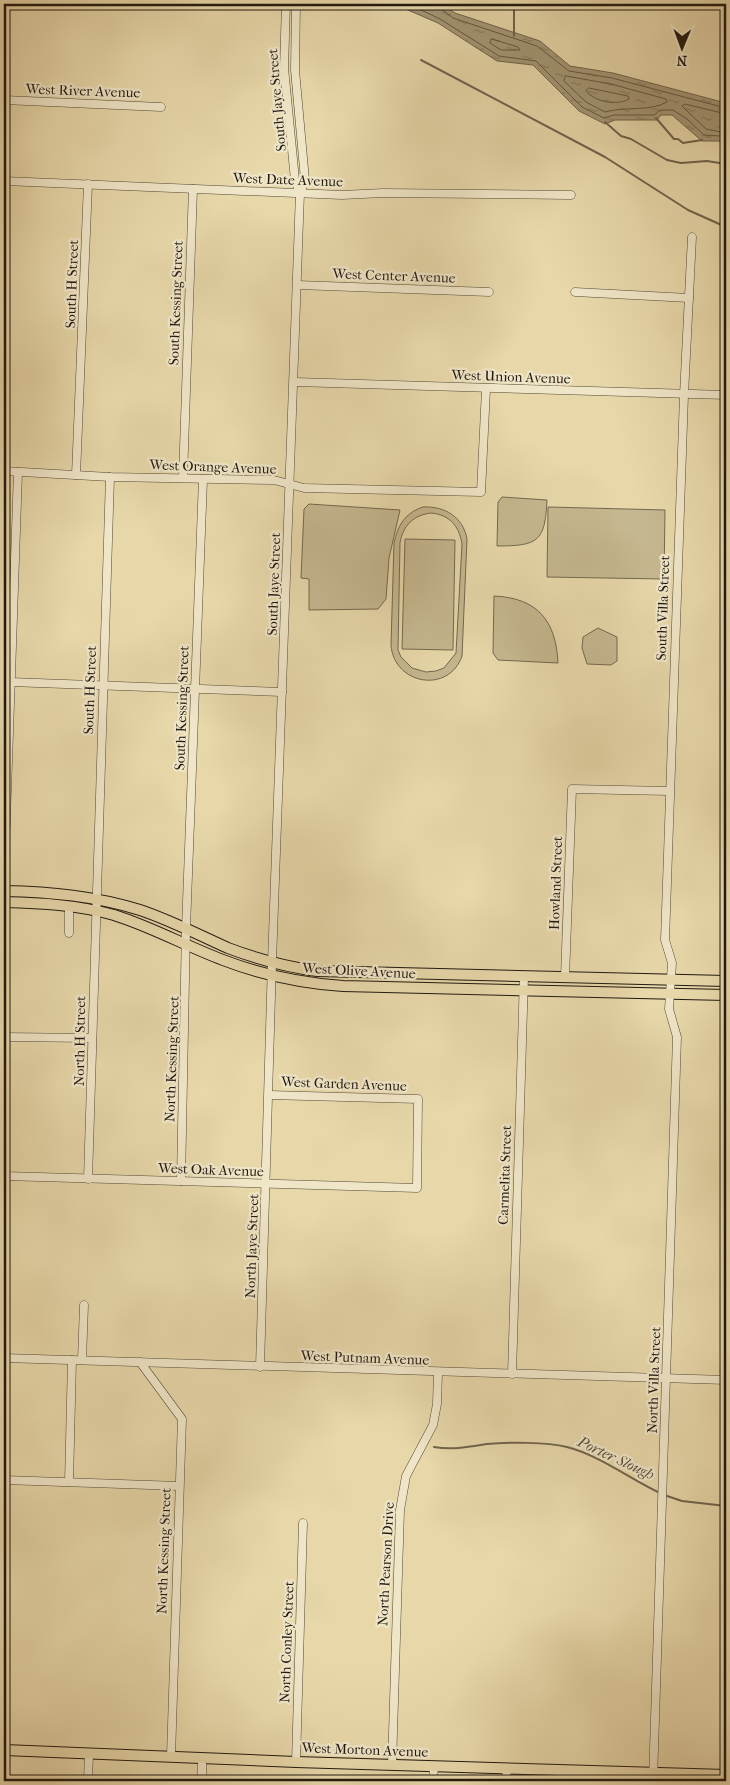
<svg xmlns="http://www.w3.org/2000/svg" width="730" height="1785" font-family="'IM FELL French Canon',serif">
	<defs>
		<pattern id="water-ripples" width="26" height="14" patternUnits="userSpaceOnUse" patternTransform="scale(1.25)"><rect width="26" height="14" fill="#a49675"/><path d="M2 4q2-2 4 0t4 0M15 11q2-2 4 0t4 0" fill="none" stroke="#857a5f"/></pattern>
	</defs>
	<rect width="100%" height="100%" fill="#e7d7a9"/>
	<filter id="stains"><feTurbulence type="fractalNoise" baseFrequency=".004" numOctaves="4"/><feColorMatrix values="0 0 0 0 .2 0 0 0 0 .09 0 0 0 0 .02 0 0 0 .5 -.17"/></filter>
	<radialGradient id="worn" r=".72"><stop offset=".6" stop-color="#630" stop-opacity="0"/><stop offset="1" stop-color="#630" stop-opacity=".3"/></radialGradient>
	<!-- pitch -->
	<g fill="#c5b78f" stroke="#736850" fill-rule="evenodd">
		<path d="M502 497 547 500C545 541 539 546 497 546L498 502Z"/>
		<path d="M309 504 400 510 389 558 386 599 378 609 309 610V579L301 578 304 509Z"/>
		<path d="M423 507C445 506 463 517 467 539L462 656C449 694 394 685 391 645L394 543C398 525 405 513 423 507ZM431 513C450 515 459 526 462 544L456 653 444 668 436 671 426 672 412 668 401 657 398 650 400 543C403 525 414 515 431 513Z"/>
		<path d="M548 507 665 510 664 579 547 577Z"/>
		<path d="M405 539 455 540 453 650 402 649Z"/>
		<path d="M494 596C538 598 556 621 558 663L498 660 493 653Z"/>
		<path d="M598 628 617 637V661L611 665 587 664 582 648 583 637Z"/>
	</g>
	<!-- water -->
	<path fill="url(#water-ripples)" stroke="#70644d" d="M394 4H442L455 13 540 41 570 66 613 73 726 103V146L719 141H702L672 115H661L657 120H615L605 124 579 111 533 65 497 61 438 23Z"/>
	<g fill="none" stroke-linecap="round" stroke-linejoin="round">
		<!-- shore -->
		<g stroke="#625842" stroke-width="1">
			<path d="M409 4 440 19 499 56 536 61 582 107 604 118 614 115H654L660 110H673L687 119 704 135 720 136 726 141"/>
			<path d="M440 4 441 9 453 18 537 46 569 71 612 78 726 108"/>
			<path d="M492 39 518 47 520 50H501L490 43Z"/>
			<path d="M566 76 611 84 666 99 667 102C649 112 625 106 605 112L586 102 564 81Z"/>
			<path d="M589 88 628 96 629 99C617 106 595 102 586 91Z"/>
			<path d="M726 114 685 104 682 106 706 129 726 133"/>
		</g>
		<!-- stream -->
		<g stroke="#70644d" stroke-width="2">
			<path d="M514 4V36"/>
			<path d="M421 60 605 157 688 210 726 227"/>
			<path d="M656 118 674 139H678L683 143 702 140"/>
			<path d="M605 122 621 136 631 139 667 160 681 163 707 161 726 164"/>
			<path d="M434 1447C453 1450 468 1447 487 1444 508 1442 546 1442 567 1447 601 1456 628 1478 660 1493"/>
			<path d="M664 1495 682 1501 726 1506"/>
		</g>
		<!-- minor casing -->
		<g stroke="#524836" stroke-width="9">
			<g id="minor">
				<path d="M286 4 284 68 295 180 300 193"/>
				<path d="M4 100 161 107"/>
				<path d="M4 181 342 195 383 193 571 195"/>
				<path d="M298 285 489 292"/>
				<path d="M575 292 689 298"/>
				<path d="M295 382 726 395"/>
				<path d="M4 471 110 477 274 480 304 488 481 492 486 389"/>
				<path d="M76 475 88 184"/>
				<path d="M183 477 193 189"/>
				<path d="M10 682 282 692"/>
				<path d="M4 877 18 472"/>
				<path d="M69 933V906"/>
				<path d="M565 977 572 789 669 791"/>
				<path d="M4 1037 92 1038"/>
				<path d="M4 1176 417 1188 418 1099 269 1095"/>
				<path d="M88 1179 110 477"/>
				<path d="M181 1181 186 928 203 479"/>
				<path d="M4 1358 726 1380"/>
				<path d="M82 1360 84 1305"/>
				<path d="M140 1362 182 1419 171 1756"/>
				<path d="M260 1367 272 962 300 193 305 180 295 70 296 4"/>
				<path d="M512 1374 524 976"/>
				<path d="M4 1480 179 1486"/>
				<path d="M69 1482 72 1360"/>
				<path d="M296 1762 303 1523"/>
				<path d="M392 1765 400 1510 406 1476 433 1425 437 1404 438 1373"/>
				<path d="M88 1781 89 1753"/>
				<path d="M202 1781V1758"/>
				<path d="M433 1781 434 1766"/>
				<path d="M506 1781 507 1768"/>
				<path d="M653 1781 677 1037 669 1009 672 963 665 940 684 395 692 237"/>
			</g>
		</g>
		<!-- major casing -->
		<g stroke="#211910" stroke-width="12">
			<g id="major">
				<path d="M4 891C51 892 95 896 140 910 170 920 199 935 228 948 257 959 287 967 317 971L726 981"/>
				<path d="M4 902C41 903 78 905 114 915 152 927 186 946 223 960 262 975 301 983 343 986L726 995"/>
				<path d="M4 1750 296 1762 726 1775"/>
			</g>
		</g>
		<!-- minor -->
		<use href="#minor" stroke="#efe5c7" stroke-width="8"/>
		<!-- major -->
		<use href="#major" stroke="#e7d7a9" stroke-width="10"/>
	</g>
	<g text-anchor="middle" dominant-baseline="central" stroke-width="4.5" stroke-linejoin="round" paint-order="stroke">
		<!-- street labels -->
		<g font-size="14" fill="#211910" stroke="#efe5c7">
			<text transform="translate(83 91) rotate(2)">West River Avenue</text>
			<text transform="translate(277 100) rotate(-95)">South Jaye Street</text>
			<text transform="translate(288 180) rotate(2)">West Date Avenue</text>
			<text transform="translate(394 276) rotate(2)">West Center Avenue</text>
			<text transform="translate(72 284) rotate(-88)">South H Street</text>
			<text transform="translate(176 303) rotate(-88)">South Kessing Street</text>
			<text transform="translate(511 377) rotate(2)">West Union Avenue</text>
			<text transform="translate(213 467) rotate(2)">West Orange Avenue</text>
			<text transform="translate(274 584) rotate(-88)">South Jaye Street</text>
			<text transform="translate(663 608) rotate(-88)">South Villa Street</text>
			<text transform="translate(90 690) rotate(-88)">South H Street</text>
			<text transform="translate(182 708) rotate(-88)">South Kessing Street</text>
			<text transform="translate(556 883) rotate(-88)">Howland Street</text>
			<text transform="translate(359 971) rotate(3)">West Olive Avenue</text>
			<text transform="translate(80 1041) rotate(-89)">North H Street</text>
			<text transform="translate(172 1059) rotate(-88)">North Kessing Street</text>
			<text transform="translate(344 1084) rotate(2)">West Garden Avenue</text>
			<text transform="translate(211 1170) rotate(2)">West Oak Avenue</text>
			<text transform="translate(505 1175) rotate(-88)">Carmelita Street</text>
			<text transform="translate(252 1246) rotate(-88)">North Jaye Street</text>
			<text transform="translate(365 1358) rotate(2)">West Putnam Avenue</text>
			<text transform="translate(654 1380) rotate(-88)">North Villa Street</text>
			<text transform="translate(164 1551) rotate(-88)">North Kessing Street</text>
			<text transform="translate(386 1564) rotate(-87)">North Pearson Drive</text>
			<text transform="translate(287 1642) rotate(-88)">North Conley Street</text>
			<text transform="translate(365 1750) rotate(2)">West Morton Avenue</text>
		</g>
		<!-- water labels -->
		<g font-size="15" font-style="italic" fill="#554b38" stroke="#efe5c7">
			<text transform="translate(616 1458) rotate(25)">Porter Slough</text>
		</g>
	</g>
	<!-- margin -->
	<rect width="730" height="1785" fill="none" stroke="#e7d7a9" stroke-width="20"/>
	<rect x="5" y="5" width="720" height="1775" fill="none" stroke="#211910" stroke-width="2.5"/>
	<rect x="10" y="10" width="710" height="1765" fill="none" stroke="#211910"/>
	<!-- north arrow -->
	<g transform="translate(682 48) rotate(181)" stroke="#efe5c7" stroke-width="4" paint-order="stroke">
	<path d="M0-4L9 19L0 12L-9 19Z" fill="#211910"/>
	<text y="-8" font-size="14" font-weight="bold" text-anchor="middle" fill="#211910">N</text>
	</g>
	<rect width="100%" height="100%" filter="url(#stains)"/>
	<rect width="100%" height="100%" fill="url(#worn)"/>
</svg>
